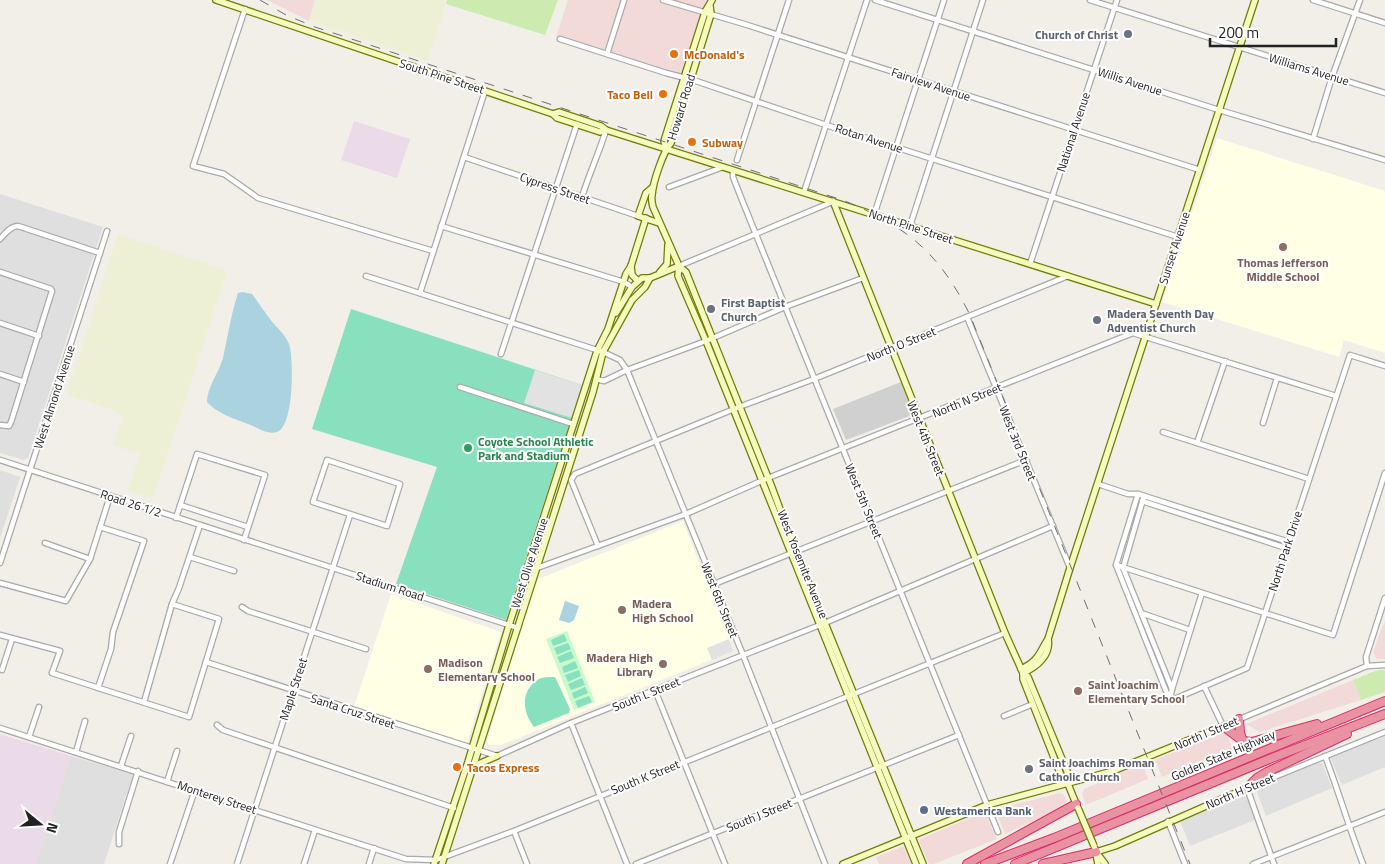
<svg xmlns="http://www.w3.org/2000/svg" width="1385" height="864" font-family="'Titillium Web',sans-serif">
	<rect width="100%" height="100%" fill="#f2efe9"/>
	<!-- residential -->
	<g fill="#e0dfdf">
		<path d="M0 194 103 227 28 458 24 460 0 453Z"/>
		<path d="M0 470 20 477 0 538Z"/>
		<path d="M1385 736V767L1342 785 1331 759 1332 756Z"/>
		<path d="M71 756 133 774 104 864H36Z"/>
		<path d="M1319 763H1322L1332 788 1266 816 1256 790 1257 787Z"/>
		<path d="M1243 796H1246L1255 820 1190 846 1180 821Z"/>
	</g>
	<!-- commercial -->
	<g fill="#f2dad9">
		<path d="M267 0H315L309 21Z"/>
		<path d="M568 0H708L683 75 556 37Z"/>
		<path d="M1385 622V659H1377L1373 653 1382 627Z"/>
		<path d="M1353 680 1361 700 1260 732 1246 724Z"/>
		<path d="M1225 731 1233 749 1162 777 1155 760Z"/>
		<path d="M1143 764 1148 779 1086 805 1082 794 1084 789Z"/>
		<path d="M1060 793 1064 795 1067 802 1053 812 1005 834 996 811 997 809Z"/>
		<path d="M982 813 986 814 997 839 934 864H929L919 841 920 839Z"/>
		<path d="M904 846 911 864H879L876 857Z"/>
	</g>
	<!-- industrial -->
	<g fill="#ebdbe8">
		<path d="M354 121 410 139 397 178 341 160Z"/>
		<path d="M0 734 71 756 36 864H0Z"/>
	</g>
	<!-- education -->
	<g fill="#ffffe5">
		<path d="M1217 138 1385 191V353L1344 340 1339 357 1162 302Z"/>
		<path d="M683 521 733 651 501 745H489L487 741 536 580Z"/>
		<path d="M391 594 501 632 467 743 354 707Z"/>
	</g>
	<!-- religious -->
	<path fill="#d0d0d0" d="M901 382 913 411 912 415 846 440 833 409Z"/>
	<!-- farmland -->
	<g fill="#eef0d5">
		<path d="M315 0H447L428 61 309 21Z"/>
		<path d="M118 234 223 269 227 272 153 499 128 491 140 454 113 445 122 416 118 415V412L66 394Z"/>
	</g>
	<!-- grass -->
	<g fill="#cdebb0">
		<path d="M447 0H558L545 35 446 4Z"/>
		<path d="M1380 670H1385V692L1361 700 1353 680C1363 677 1369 672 1380 670Z"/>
	</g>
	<!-- park -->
	<path fill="#c8facc" d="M567 631 595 702 574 710 546 639Z"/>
	<!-- pitch -->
	<g fill="#88e0be">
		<path d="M351 309 582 385 506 620 396 584 437 467 312 429Z"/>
		<path d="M564 634 567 641 553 646 551 640Z"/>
		<path d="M568 643 571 649 557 655 554 648Z"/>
		<path d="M571 651 574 658 560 663 557 657Z"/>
		<path d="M575 661 578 668 564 673 562 667Z"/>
		<path d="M579 670 581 676 568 682 565 675Z"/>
		<path d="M555 677 570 709 569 713 534 727C522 712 520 690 539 679 543 677 550 677 555 677Z"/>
		<path d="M582 678 585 685 571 690 568 684Z"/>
		<path d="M585 687 588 693 574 699 572 693Z"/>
		<path d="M589 696 592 702 578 708 575 701Z"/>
	</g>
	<!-- parking -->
	<g fill="#e2e2e2">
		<path d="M535 370 582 385 572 418 524 403Z"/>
		<path d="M729 639 733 651 712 660 707 648Z"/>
	</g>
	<!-- water -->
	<g fill="#aad3df">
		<path d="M243 292 252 294C258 302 264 311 270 319 276 327 285 334 289 344 294 358 294 427 277 432 266 435 257 427 248 424 234 419 217 413 207 402 207 387 219 373 223 358 228 336 231 314 238 293Z"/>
		<path d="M565 601 579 606 574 620 569 623 559 620Z"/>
	</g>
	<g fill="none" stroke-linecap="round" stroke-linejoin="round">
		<!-- street casing -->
		<g stroke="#a9a9a9" stroke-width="7">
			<g id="street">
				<path d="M663 0 744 24 1200 170"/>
				<path d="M875 0 1219 110 1385 160"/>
				<path d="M1090 0 1385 93"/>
				<path d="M1313 0 1385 23"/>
				<path d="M245 9 193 166 224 174 258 198 433 251"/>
				<path d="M560 39 666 73 693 80 826 125 1178 237"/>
				<path d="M607 54 624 0"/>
				<path d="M1313 139 1332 77 1360 0"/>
				<path d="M464 157 638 216"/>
				<path d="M737 160 789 0"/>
				<path d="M733 170V177L742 200 998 832"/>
				<path d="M669 187 723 167"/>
				<path d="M804 192 867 0"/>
				<path d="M582 197C589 174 599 153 606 130"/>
				<path d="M874 215 944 0"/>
				<path d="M441 226 624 282 632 287"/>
				<path d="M910 226 983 0"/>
				<path d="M0 239C5 234 10 226 18 226L100 253"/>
				<path d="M1030 264 1117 0"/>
				<path d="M679 266 832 202"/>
				<path d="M0 272 51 289 52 291 11 422 9 426 0 425"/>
				<path d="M366 276 603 352 620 360 627 370 743 655 825 864"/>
				<path d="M420 293 485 91"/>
				<path d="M967 317 1070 568"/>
				<path d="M0 323 39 336"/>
				<path d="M501 354 577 124"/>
				<path d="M0 374 24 382"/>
				<path d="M596 379 604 381 627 370 706 341 785 307 863 278"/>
				<path d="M460 387 573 424"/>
				<path d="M1263 423 1277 378"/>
				<path d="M1163 432 1309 479"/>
				<path d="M1197 443 1225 361"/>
				<path d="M0 460 518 628"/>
				<path d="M327 460 400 484 387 526 313 502Z"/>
				<path d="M1098 484 1128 494H1138L1289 542"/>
				<path d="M1138 494 1116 565 1170 701"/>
				<path d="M1144 496 1123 568 1172 689"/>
				<path d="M1142 501 1286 548"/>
				<path d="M180 505 248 527"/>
				<path d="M176 518 197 454 265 475 244 540"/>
				<path d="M45 543 90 559"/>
				<path d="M598 546 571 480 575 474 739 407 814 379 1068 276"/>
				<path d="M190 557 234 571"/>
				<path d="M0 563 107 231"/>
				<path d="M1116 565 1333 635 1385 473"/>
				<path d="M526 572 686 514 768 478 1133 333 1336 396"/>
				<path d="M0 583 66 601 90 559 110 496"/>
				<path d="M714 584 1026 460"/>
				<path d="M242 607 248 611 366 649"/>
				<path d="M1141 613 1190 630"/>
				<path d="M0 635 60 651 52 673 189 717 219 619 172 604"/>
				<path d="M206 662 497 756 571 723 820 625 1053 526"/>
				<path d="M1367 666 1366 657 1385 598"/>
				<path d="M2 670 12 639"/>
				<path d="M1204 686 1223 726 1367 666 1385 665"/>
				<path d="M98 688 111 649 113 632 144 541 100 527"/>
				<path d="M655 690 725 864"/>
				<path d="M1170 699 1172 689 1202 593"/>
				<path d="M1170 701 1247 668 1350 355 1385 366"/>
				<path d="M144 702 172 604 179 588 200 525"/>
				<path d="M1004 716 1033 704"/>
				<path d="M571 723 627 864"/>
				<path d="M217 725 223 730 454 808"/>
				<path d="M0 728 406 859 436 860 514 831 1005 633"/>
				<path d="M29 737 39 707"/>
				<path d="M76 752 85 721"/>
				<path d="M1325 756C1339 792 1349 828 1363 864"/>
				<path d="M121 766 131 736"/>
				<path d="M167 782 177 751"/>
				<path d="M1168 821 1185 864"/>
				<path d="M514 831 527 864"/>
				<path d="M119 844V832L138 771"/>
				<path d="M170 864 195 790"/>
				<path d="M237 864 350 515"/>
				<path d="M304 864 315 830"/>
				<path d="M369 864 374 848"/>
				<path d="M636 864 959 735"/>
				<path d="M1253 864 1385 812"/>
				<path d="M1274 864 1247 788 1385 732"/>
			</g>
		</g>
		<!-- secondary casing -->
		<g stroke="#707d05" stroke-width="8">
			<g id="secondary">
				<path d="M216 0 553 114 559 112 601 126 606 130 1156 304"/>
				<path d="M710 6 711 14 671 143C663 152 653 182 652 195 651 199 652 203 653 207L679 266 678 276 706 341 916 864"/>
				<path d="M553 114 557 118 600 132 606 130"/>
				<path d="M666 148 664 141 705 12 712 0"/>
				<path d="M653 187 646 193 638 216 659 223"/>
				<path d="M833 201 1005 633 1023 673 1028 677 1069 776 1068 784"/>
				<path d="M631 266 632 275 638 281"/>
				<path d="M679 266 686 272 771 485 796 552 923 864"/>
				<path d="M660 272 667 264 668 245"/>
				<path d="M616 313 632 287 642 278H650L679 266"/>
				<path d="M1021 669C1039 661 1039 653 1048 639"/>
				<path d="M1023 673C1037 667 1051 655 1048 639L1070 568 1255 0"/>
				<path d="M1023 673V679L1062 778 1068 784 1077 806"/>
				<path d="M474 766 497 756"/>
				<path d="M1095 849 1098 864"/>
				<path d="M1096 852 1115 846 1247 788"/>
				<path d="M1096 852 1105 864"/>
				<path d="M434 864 468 762 509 625 597 351 608 329 626 274 631 266 646 218"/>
				<path d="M442 864 593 392 603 352 632 300 645 287 650 278"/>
				<path d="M843 864 987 805 1113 771 1223 726"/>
			</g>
		</g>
		<!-- highway casing -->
		<g stroke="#dc2a67" stroke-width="10">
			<g id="highway">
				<path d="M1239 719 1240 733 1243 741"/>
				<path d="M1223 726 1243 741 1252 742 1317 724"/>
				<path d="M1247 788 1257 778 1267 772 1347 734"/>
				<path d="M967 864 1076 804"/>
				<path d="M985 864 1054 838 1385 701"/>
				<path d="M1015 864 1272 758 1385 714"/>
				<path d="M1043 864 1096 852"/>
			</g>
		</g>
		<!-- street -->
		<use href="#street" stroke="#fff" stroke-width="4.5"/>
		<!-- secondary -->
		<use href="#secondary" stroke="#f7fabf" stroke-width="5.5"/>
		<!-- highway -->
		<use href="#highway" stroke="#e892a2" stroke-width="8"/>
		<!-- rail -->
		<path stroke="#707070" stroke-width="1" stroke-dasharray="10 10" stroke-linecap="butt" d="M260 0 286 15 315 27 845 201C908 227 940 254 970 315L1190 864"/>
		<!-- secondary-bridge casing -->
		<g stroke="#707d05" stroke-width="8" stroke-linecap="butt">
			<path id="secondary-bridge" d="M1078 808 1094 846"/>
		</g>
		<!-- secondary-bridge -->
		<use href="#secondary-bridge" stroke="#f7fabf" stroke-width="5.5"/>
	</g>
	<!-- markers -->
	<g fill="#6b7280" stroke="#fff" stroke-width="2">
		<circle cx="1128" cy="34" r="5"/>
		<circle cx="711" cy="309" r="5"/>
		<circle cx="1097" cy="320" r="5"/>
		<circle cx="1029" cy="769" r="5"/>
	</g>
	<g fill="#e8710a" stroke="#fff" stroke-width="2">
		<circle cx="674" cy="54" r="5"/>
		<circle cx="663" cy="94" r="5"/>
		<circle cx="692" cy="142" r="5"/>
		<circle cx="457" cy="767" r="5"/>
	</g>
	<g fill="#8d6e63" stroke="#fff" stroke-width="2">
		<circle cx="1283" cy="247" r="5"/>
		<circle cx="622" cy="610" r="5"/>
		<circle cx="663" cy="664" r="5"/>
		<circle cx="428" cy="669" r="5"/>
		<circle cx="1078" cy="691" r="5"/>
	</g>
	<circle fill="#2e9e5b" stroke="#fff" stroke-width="2" cx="468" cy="448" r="5"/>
	<circle fill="#5c6f8a" stroke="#fff" stroke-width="2" cx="924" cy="810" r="5"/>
	<g text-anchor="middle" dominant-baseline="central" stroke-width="4" stroke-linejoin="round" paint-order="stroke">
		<!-- worship labels -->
		<g font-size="12" font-weight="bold" fill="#5b616d" stroke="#fff" text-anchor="start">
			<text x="1118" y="34" text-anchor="end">Church of Christ</text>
			<text x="721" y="302">First Baptist<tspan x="721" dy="14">Church</tspan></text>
			<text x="1107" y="313">Madera Seventh Day<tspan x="1107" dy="14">Adventist Church</tspan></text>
			<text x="1039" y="762">Saint Joachims Roman<tspan x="1039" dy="14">Catholic Church</tspan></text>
		</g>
		<!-- food labels -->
		<g font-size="12" font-weight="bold" fill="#c56008" stroke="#fff" text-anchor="start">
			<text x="684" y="54">McDonald's</text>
			<text x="653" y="94" text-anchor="end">Taco Bell</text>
			<text x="702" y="142">Subway</text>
			<text x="467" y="767">Tacos Express</text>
		</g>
		<!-- street labels -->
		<g font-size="12" fill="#222" stroke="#fff">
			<text transform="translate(1309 69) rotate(17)">Williams Avenue</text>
			<text transform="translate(442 76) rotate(18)">South Pine Street</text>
			<text transform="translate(1130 81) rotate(18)">Willis Avenue</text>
			<text transform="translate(931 84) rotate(18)">Fairview Avenue</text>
			<text transform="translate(681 107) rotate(-73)">Howard Road</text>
			<text transform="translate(1073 132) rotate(-72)">National Avenue</text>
			<text transform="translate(869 138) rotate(18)">Rotan Avenue</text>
			<text transform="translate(555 188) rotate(19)">Cypress Street</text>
			<text transform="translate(911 226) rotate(18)">North Pine Street</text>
			<text transform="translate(1174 248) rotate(-72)">Sunset Avenue</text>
			<text transform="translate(901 344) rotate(-22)">North O Street</text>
			<text transform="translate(54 397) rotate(-72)">West Almond Avenue</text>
			<text transform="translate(967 400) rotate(-22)">North N Street</text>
			<text transform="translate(926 438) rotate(68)">West 4th Street</text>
			<text transform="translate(1018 443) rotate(68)">West 3rd Street</text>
			<text transform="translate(864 501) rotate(68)">West 5th Street</text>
			<text transform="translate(131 503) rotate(18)">Road 26 1/2</text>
			<text transform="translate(1285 551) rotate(-72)">North Park Drive</text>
			<text transform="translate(529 563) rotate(-72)">West Olive Avenue</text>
			<text transform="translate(803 564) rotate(68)">West Yosemite Avenue</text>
			<text transform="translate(390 586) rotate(18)">Stadium Road</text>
			<text transform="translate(720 600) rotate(68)">West 6th Street</text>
			<text transform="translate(293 689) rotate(-72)">Maple Street</text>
			<text transform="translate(646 694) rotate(-22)">South L Street</text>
			<text transform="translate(353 711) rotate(18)">Santa Cruz Street</text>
			<text transform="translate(1206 733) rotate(-23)">North I Street</text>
			<text transform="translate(1223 755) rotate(-23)">Golden State Highway</text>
			<text transform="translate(645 777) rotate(-22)">South K Street</text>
			<text transform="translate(1240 791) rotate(-23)">North H Street</text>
			<text transform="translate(217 797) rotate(18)">Monterey Street</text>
			<text transform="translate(759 815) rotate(-22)">South J Street</text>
		</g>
		<!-- education labels -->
		<g font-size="12" font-weight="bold" fill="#785e54" stroke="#fff" text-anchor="start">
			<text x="1283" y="262" text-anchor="middle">Thomas Jefferson<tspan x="1283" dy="14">Middle School</tspan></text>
			<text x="632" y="603">Madera<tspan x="632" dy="14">High School</tspan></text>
			<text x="653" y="657" text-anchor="end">Madera High<tspan x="653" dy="14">Library</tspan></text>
			<text x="438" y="662">Madison<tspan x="438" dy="14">Elementary School</tspan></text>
			<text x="1088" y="684">Saint Joachim<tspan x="1088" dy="14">Elementary School</tspan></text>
		</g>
		<!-- leisure labels -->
		<g font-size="12" font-weight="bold" fill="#27864d" stroke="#fff" text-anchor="start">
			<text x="478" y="441">Coyote School Athletic<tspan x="478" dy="14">Park and Stadium</tspan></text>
		</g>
		<!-- service labels -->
		<g font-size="12" font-weight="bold" fill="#4e5e75" stroke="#fff" text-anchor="start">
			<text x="934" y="810">Westamerica Bank</text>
		</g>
	</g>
	<!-- north arrow -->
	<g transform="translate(40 824) rotate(108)" stroke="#ffffff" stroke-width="4" paint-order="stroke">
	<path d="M0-4L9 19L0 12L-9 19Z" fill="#222222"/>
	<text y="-8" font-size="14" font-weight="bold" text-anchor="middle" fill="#222222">N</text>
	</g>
	<!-- scale -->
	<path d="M1210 38v8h126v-8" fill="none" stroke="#222222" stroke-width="2.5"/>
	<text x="1218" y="38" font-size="15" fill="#222222" stroke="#ffffff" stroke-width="4" paint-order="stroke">200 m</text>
</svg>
